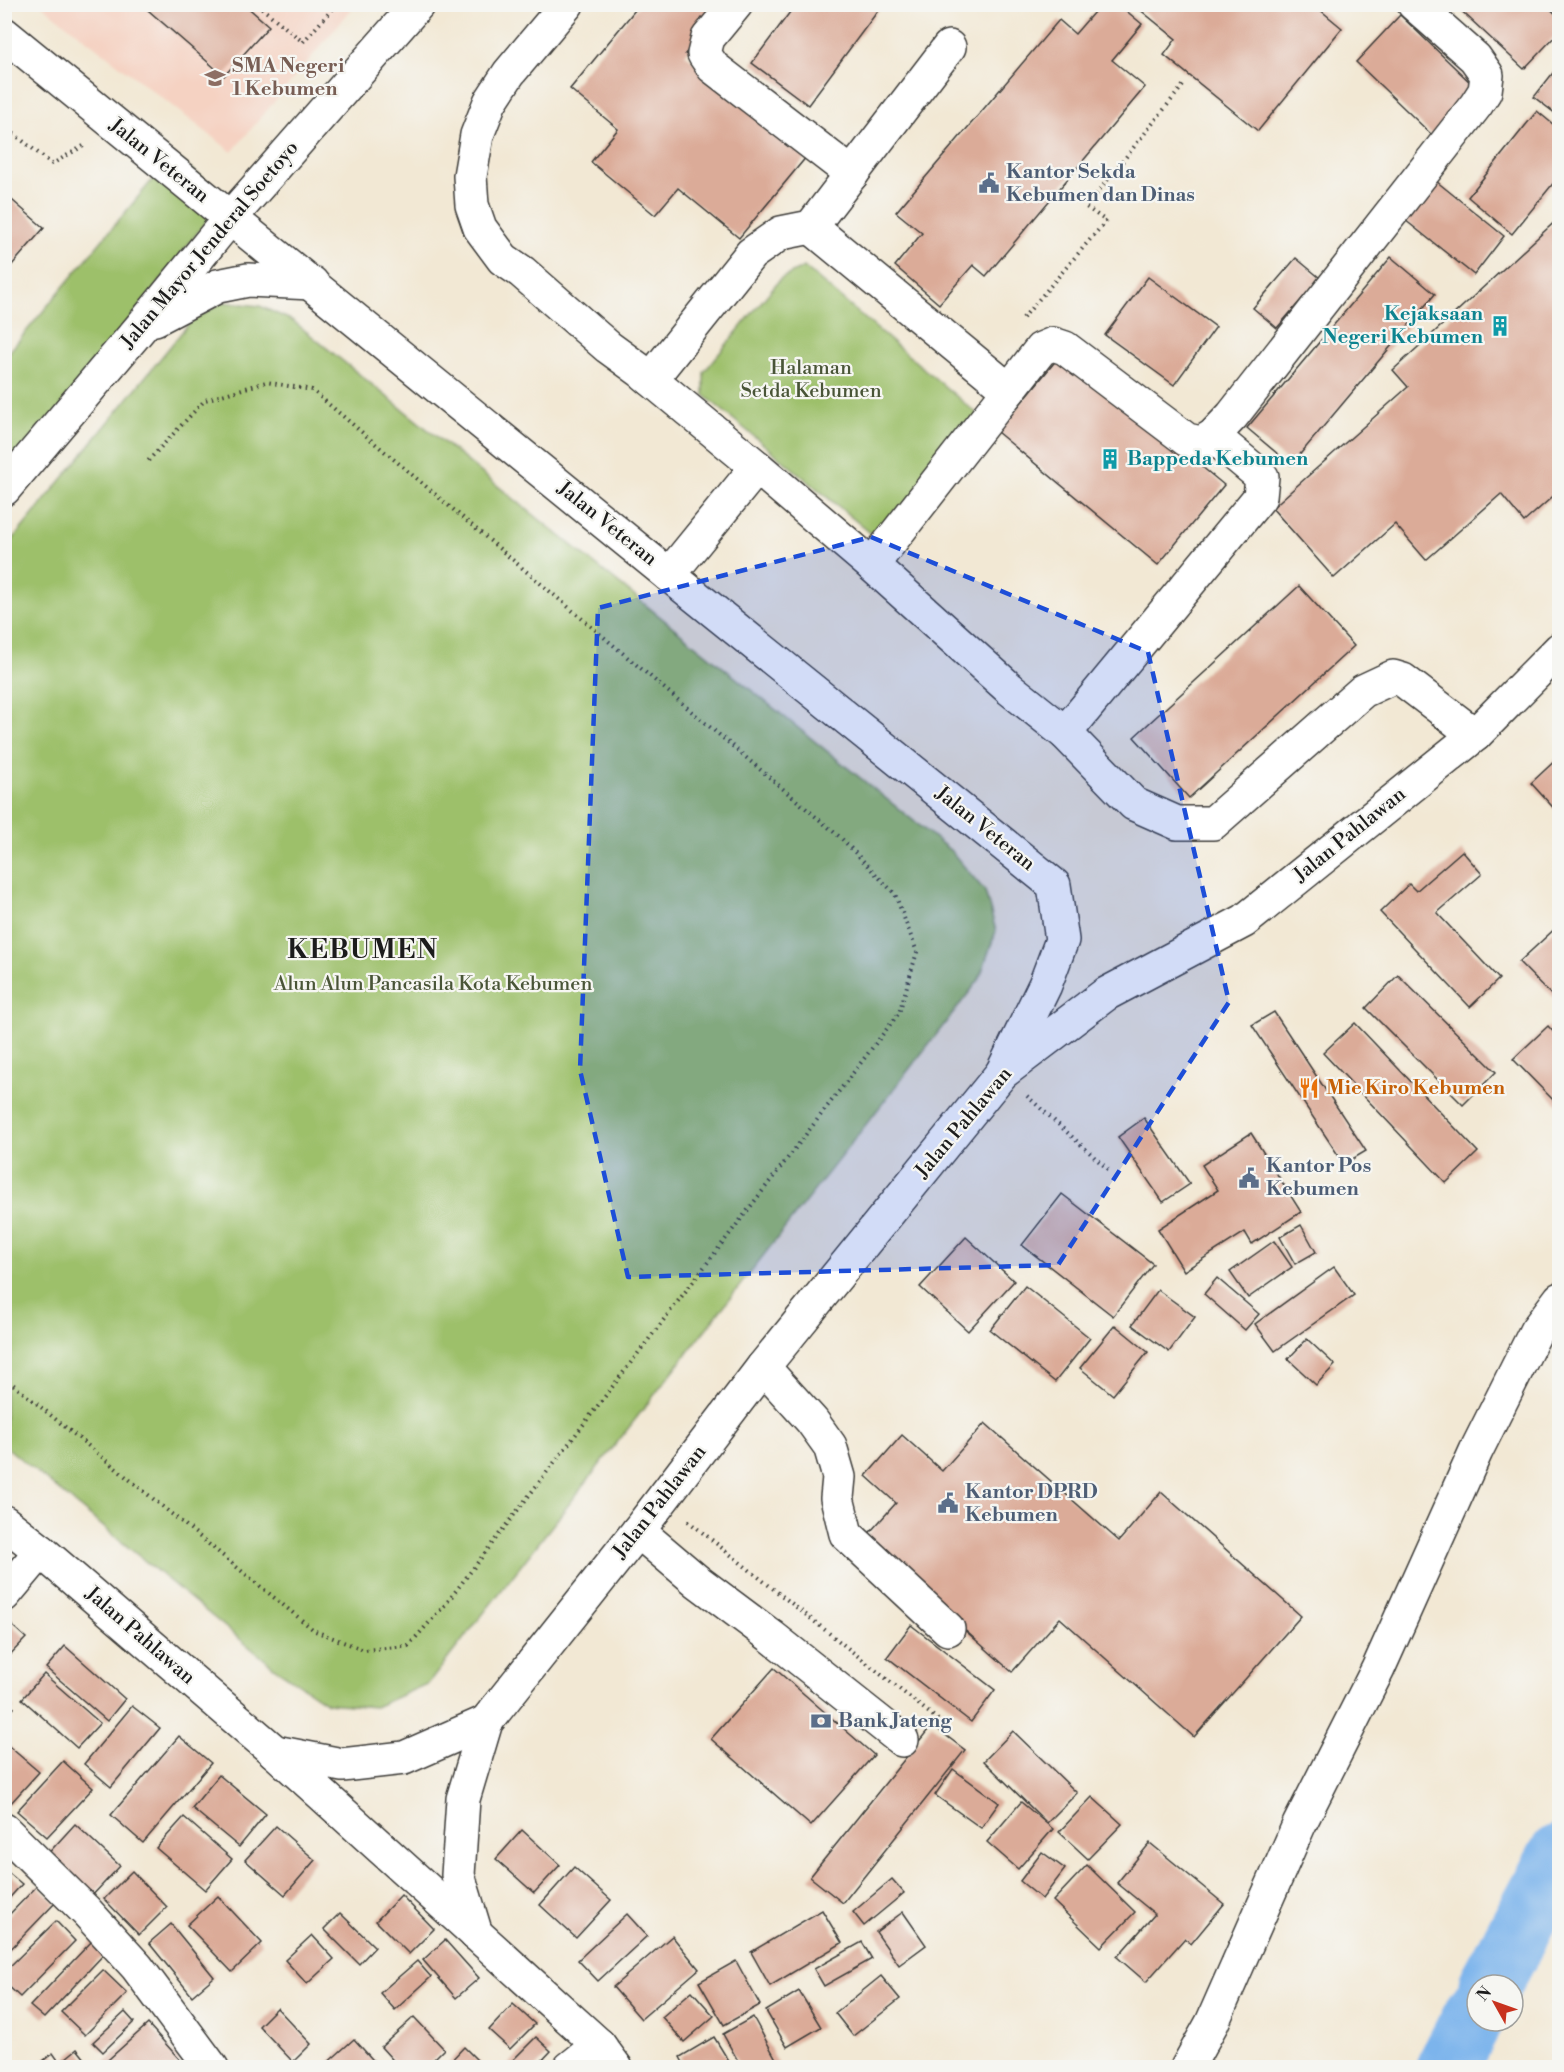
<svg xmlns="http://www.w3.org/2000/svg" width="1564" height="2072" font-family="'Libre Bodoni',serif">
	<rect width="100%" height="100%" fill="#f6f6f2"/>
	<filter id="ink" filterUnits="userSpaceOnUse"><feTurbulence type="fractalNoise" baseFrequency=".0167" numOctaves="2"/><feDisplacementMap in="SourceGraphic" scale="12" xChannelSelector="R" yChannelSelector="G"/><feConvolveMatrix kernelMatrix="1 2 1 2 8 2 1 2 1" color-interpolation-filters="sRGB"/></filter>
	<filter id="wash" filterUnits="userSpaceOnUse"><feTurbulence type="fractalNoise" baseFrequency=".008" numOctaves="4" result="noise"/><feDisplacementMap in="SourceGraphic" scale="24" xChannelSelector="R" yChannelSelector="G"/><feGaussianBlur stdDeviation="1.35" result="paint"/><feColorMatrix in="noise" values="0 0 0 0 0 0 0 0 0 0 0 0 0 0 0 0 0 1.4 0 .05"/><feComposite in="paint" operator="in"/></filter>
	<g filter="url(#wash)">
		<rect width="100%" height="100%" fill="#f2e8d4"/>
		<!-- built -->
		<path fill="#f5d2c2" d="M41 5H355L232 152Z"/>
		<!-- green -->
		<g fill="#9dc06a" stroke="#5c6e43" stroke-width="1.5">
			<path d="M173 155 226 196 5 481V357Z"/>
			<path d="M804 267 982 418 880 541 704 395V372L780 279Z"/>
			<path d="M223 302 260 306 293 321 951 851 985 891 996 931 979 980 429 1683 375 1707 327 1703 275 1668 5 1446V549L190 322Z"/>
		</g>
		<g fill="none" stroke-linecap="round" stroke-linejoin="round">
			<!-- river -->
			<g stroke="#7cb4ec" stroke-width="63">
				<path d="M1490 1985 1560 1855"/>
				<path d="M1447 2068 1477 2010"/>
			</g>
		</g>
		<g id="blocks">
			<!-- building -->
			<g fill="#dbab98">
				<path d="M141 4H244L269 26 224 76Z"/>
				<path d="M640 4H727L685 54 807 156 739 238 678 188 655 215 591 162 618 129 570 89Z"/>
				<path d="M796 4H883L808 105 752 63Z"/>
				<path d="M1101 4H1118L1142 24 1112 60 1145 87 986 276 973 265 939 304 895 266 922 233 896 212 1059 20 1075 34Z"/>
				<path d="M1133 4H1313L1342 28 1258 131 1164 55 1176 39Z"/>
				<path d="M1454 4H1545L1560 18V31L1524 69Z"/>
				<path d="M1400 15 1476 88 1432 135 1356 62Z"/>
				<path d="M1560 64V117L1534 97Z"/>
				<path d="M1537 111 1560 130V175L1512 234 1468 197Z"/>
				<path d="M1436 181 1504 236 1474 275 1405 220Z"/>
				<path d="M5 194 44 228 5 273Z"/>
				<path d="M1560 217V490L1524 522 1501 494 1426 560 1395 524 1334 578 1272 508 1408 387 1393 370Z"/>
				<path d="M1391 257 1435 294 1291 465 1247 428Z"/>
				<path d="M1296 258 1320 278 1277 328 1253 308Z"/>
				<path d="M1148 277 1216 327 1174 385 1105 335Z"/>
				<path d="M1063 352 1224 485 1158 565 997 432Z"/>
				<path d="M1299 586 1354 646 1189 798 1134 737Z"/>
				<path d="M1560 756V815L1531 783Z"/>
				<path d="M1462 851 1482 874 1437 913 1499 979 1470 1007 1380 912 1409 884 1416 891Z"/>
				<path d="M1560 924V1004L1519 962Z"/>
				<path d="M1398 975 1496 1072 1463 1105 1366 1008Z"/>
				<path d="M1274 1012 1366 1151 1344 1164 1252 1025Z"/>
				<path d="M1355 1023 1478 1152 1446 1183 1323 1053Z"/>
				<path d="M1548 1026 1560 1039V1107L1513 1059Z"/>
				<path d="M1144 1118 1190 1184 1163 1202 1118 1137Z"/>
				<path d="M1251 1133 1301 1212 1252 1244 1245 1232 1184 1271 1158 1229 1218 1190 1202 1165Z"/>
				<path d="M1062 1194 1153 1264 1113 1316 1022 1245Z"/>
				<path d="M1301 1225 1316 1252 1295 1264 1280 1237Z"/>
				<path d="M966 1237 1014 1281 968 1331 920 1287Z"/>
				<path d="M1274 1241 1292 1267 1248 1298 1230 1272Z"/>
				<path d="M1334 1267 1354 1295 1275 1351 1255 1324Z"/>
				<path d="M1217 1278 1259 1314 1245 1330 1204 1294Z"/>
				<path d="M1025 1286 1090 1338 1055 1382 990 1330Z"/>
				<path d="M1158 1290 1195 1317 1169 1352 1132 1325Z"/>
				<path d="M1115 1325 1148 1352 1113 1395 1080 1368Z"/>
				<path d="M1307 1339 1335 1365 1316 1385 1288 1359Z"/>
				<path d="M985 1423 1119 1541 1161 1492 1301 1616 1194 1737 1060 1618 1012 1672 863 1540 896 1503 866 1476 902 1435 942 1471Z"/>
				<path d="M6 1620 26 1638 4 1661V1621Z"/>
				<path d="M911 1625 995 1690 971 1722 887 1657Z"/>
				<path d="M65 1646 125 1699 107 1721 46 1668Z"/>
				<path d="M774 1668 874 1755 811 1826 711 1739Z"/>
				<path d="M44 1674 100 1723 77 1748 22 1699Z"/>
				<path d="M4 1701 14 1708 4 1719Z"/>
				<path d="M132 1706 160 1728 111 1787 84 1764Z"/>
				<path d="M932 1725 965 1750 843 1903 810 1877Z"/>
				<path d="M1013 1731 1077 1793 1047 1823 984 1761Z"/>
				<path d="M179 1736 211 1763 143 1843 111 1815Z"/>
				<path d="M4 1742 39 1772 10 1804 4 1799Z"/>
				<path d="M63 1761 93 1788 47 1837 17 1811Z"/>
				<path d="M953 1769 999 1803 981 1828 935 1795Z"/>
				<path d="M219 1775 266 1814 239 1847 192 1808Z"/>
				<path d="M1092 1797 1122 1824 1088 1859 1059 1832Z"/>
				<path d="M1021 1802 1053 1829 1018 1869 987 1842Z"/>
				<path d="M184 1817 232 1859 205 1890 156 1848Z"/>
				<path d="M75 1824 120 1866 89 1899 44 1858Z"/>
				<path d="M276 1826 315 1860 285 1895 245 1860Z"/>
				<path d="M522 1830 560 1865 534 1893 496 1859Z"/>
				<path d="M1150 1843 1224 1904 1191 1944 1185 1938 1146 1982 1117 1957 1155 1914 1117 1883Z"/>
				<path d="M1042 1852 1065 1869 1042 1899 1020 1881Z"/>
				<path d="M1087 1865 1135 1912 1101 1947 1053 1901Z"/>
				<path d="M574 1867 611 1900 576 1938 540 1905Z"/>
				<path d="M4 1869 22 1884 4 1904Z"/>
				<path d="M132 1871 167 1907 139 1935 104 1899Z"/>
				<path d="M892 1879 904 1893 864 1926 853 1912Z"/>
				<path d="M37 1886 55 1903 4 1956V1920Z"/>
				<path d="M401 1895 434 1929 409 1954 376 1921Z"/>
				<path d="M218 1896 262 1943 232 1972 187 1925Z"/>
				<path d="M822 1910 842 1943 770 1986 751 1952Z"/>
				<path d="M903 1912 926 1945 899 1965 876 1932Z"/>
				<path d="M340 1913 375 1947 359 1964 324 1929Z"/>
				<path d="M627 1914 647 1936 598 1981 578 1960Z"/>
				<path d="M56 1921 75 1941 20 1997 4 1982V1972Z"/>
				<path d="M171 1924 214 1977 192 1996 149 1943Z"/>
				<path d="M312 1935 334 1959 307 1984 285 1960Z"/>
				<path d="M672 1936 699 1969 641 2019 613 1987Z"/>
				<path d="M93 1940 106 1952 44 2018 30 2006Z"/>
				<path d="M445 1940 479 1978 456 1998 423 1960Z"/>
				<path d="M862 1942 872 1959 824 1986 814 1969Z"/>
				<path d="M417 1961 431 1977 395 2010 380 1993Z"/>
				<path d="M736 1961 760 2005 724 2025 699 1982Z"/>
				<path d="M103 1970 127 1993 85 2035 61 2012Z"/>
				<path d="M881 1976 900 1999 853 2036 835 2013Z"/>
				<path d="M692 1991 714 2016 684 2042 662 2017Z"/>
				<path d="M799 1991 821 2027 787 2047 766 2011Z"/>
				<path d="M513 2004 535 2024 510 2049 489 2030Z"/>
				<path d="M277 2008 311 2044 293 2062 259 2026Z"/>
				<path d="M125 2012 134 2022 103 2052 93 2042Z"/>
				<path d="M414 2017 444 2049 425 2068H400L381 2047Z"/>
				<path d="M753 2017 781 2068H742L723 2034Z"/>
				<path d="M148 2024 181 2061 174 2068H99Z"/>
				<path d="M536 2037 551 2051 535 2068H508L507 2066Z"/>
				<path d="M714 2037 733 2068H686L680 2057Z"/>
				<path d="M354 2039 380 2068H327L325 2065Z"/>
				<path d="M464 2047 485 2068H444Z"/>
				<path d="M77 2049 90 2065 87 2068H34L53 2053 60 2063Z"/>
			</g>
		</g>
	</g>
	<g filter="url(#ink)">
		<use href="#blocks" fill-opacity="0" stroke="#3c3b38" stroke-width="1.5"/>
		<g fill="none" stroke-linecap="round" stroke-linejoin="round">
			<!-- minor casing -->
			<g stroke="#3c3b38" stroke-width="36">
				<g id="minor">
					<path d="M567 4 509 73 490 102 477 135 470 176 472 205 480 228 503 259 522 272 608 347 641 371 757 467 669 575"/>
					<path d="M736 4 708 38 704 54 713 67 852 174"/>
					<path d="M4 34 669 575 1054 885 1062 940 1045 985 1002 1073"/>
					<path d="M811 227 1009 390 872 565"/>
					<path d="M651 379 751 254 781 233 811 227 949 47"/>
					<path d="M1009 390 1041 349 1053 344 1065 348 1187 440 1201 443 1213 436 1232 416 1476 105 1485 91 1487 75 1475 58 1414 4"/>
					<path d="M757 467 872 565 1010 689 1065 733 1134 804 1177 823H1213L1363 691 1393 677 1403 680 1475 735"/>
					<path d="M1065 733 1260 497 1262 477 1213 436"/>
					<path d="M763 1367 812 1421 830 1446 839 1477 837 1498 846 1534 948 1629"/>
					<path d="M638 1531 697 1581 772 1637 902 1740"/>
					<path d="M4 1595 41 1551"/>
					<path d="M4 1830 86 1911 137 1967 212 2068"/>
					<path d="M570 2068 599 2045"/>
					<path d="M1187 2068 1212 2023 1299 1825 1378 1669 1476 1451 1536 1331 1560 1299"/>
				</g>
			</g>
			<!-- major casing -->
			<g stroke="#3c3b38" stroke-width="36">
				<g id="major">
					<path d="M155 319 218 286 248 280 312 283"/>
					<path d="M4 489 142 326 230 218 418 4"/>
					<path d="M4 1522 41 1551 275 1752 599 2045 616 2068"/>
					<path d="M275 1752 342 1765 404 1758 486 1722"/>
					<path d="M476 1934 458 1875 463 1799 486 1722 638 1531 763 1367 1002 1073 1106 994 1244 921 1475 735 1560 649"/>
				</g>
			</g>
			<!-- path -->
			<g stroke="#3c3b38" stroke-width="4" stroke-dasharray="1.5 4.5" stroke-linecap="butt">
				<path d="M257 4 303 42 337 4"/>
				<path d="M4 126 52 164 85 145"/>
				<path d="M1023 318 1106 221 1086 207 1185 83"/>
				<path d="M1027 1096 1111 1172"/>
				<path d="M4 1377 315 1631 364 1650 408 1646 445 1605 899 1013 917 952 895 894 841 838 312 390 266 382 205 400 147 462"/>
				<path d="M688 1521 947 1727"/>
			</g>
			<!-- minor -->
			<use href="#minor" stroke="#fff" stroke-width="33"/>
			<!-- major -->
			<use href="#major" stroke="#fff" stroke-width="33"/>
		</g>
	</g>
	<!-- marked area -->
	<path fill="#1d4ed8" fill-opacity="0.2" stroke="#1d4ed8" stroke-width="4.5" stroke-dasharray="12 8" stroke-linejoin="round" d="M871 537 1148 652 1229 1002 1058 1265 628 1277 580 1070 598 608Z"/>
	<!-- icons -->
	<defs>
		<g id="school-bare" transform="scale(1.62)"><path d="M0-5L7-2L0 1L-7-2ZM-4 1L0 2.5L4 1V4Q0 6-4 4Z" fill="#8d6e63" stroke="#f6f6f2" stroke-width="2.5" paint-order="stroke"/></g>
		<g id="civic-bare" transform="scale(1.62)"><path d="M-.6-6.5H3V-4.5H.6V-3L4-1V1h2V6H-6V1h2V-1L-.6-3ZM-1.2 2.5V6h2.4V2.5Z" fill="#5c6f8a" stroke="#f6f6f2" stroke-width="2.5" paint-order="stroke"/></g>
		<g id="building-bare" transform="scale(1.62)"><path d="M-4-6H4V6H1V3H-1V6H-4ZM-2.5-4.3h1.7v1.8h-1.7ZM.8-4.3h1.7v1.8H.8ZM-2.5-1h1.7V.8h-1.7ZM.8-1h1.7V.8H.8Z" fill="#0f9aa8" stroke="#f6f6f2" stroke-width="2.5" paint-order="stroke"/></g>
		<g id="restaurant-bare" transform="scale(1.62)"><path d="M-5-6h1v4h1v-4h1v4h1v-4h1v5L-1.5 .5V6h-2V.5L-5-1ZM5-6V6H3V1.5H1.5Q1.5-4 5-6Z" fill="#e8710a" stroke="#f6f6f2" stroke-width="2.5" paint-order="stroke"/></g>
		<g id="bank-bare" transform="scale(1.62)"><path d="M-6-4H6V4H-6ZM0-2.3a2.3 2.3 0 1 0 0 4.6a2.3 2.3 0 1 0 0-4.6Z" fill="#5c6f8a" stroke="#f6f6f2" stroke-width="2.5" paint-order="stroke"/></g>
	</defs>
	<g fill-rule="evenodd">
		<use href="#school-bare" x="215" y="78"/>
		<use href="#civic-bare" x="989" y="183"/>
		<use href="#building-bare" x="1500" y="326"/>
		<use href="#building-bare" x="1110" y="459"/>
		<use href="#restaurant-bare" x="1309" y="1088"/>
		<use href="#civic-bare" x="1249" y="1178"/>
		<use href="#civic-bare" x="948" y="1503"/>
		<use href="#bank-bare" x="821" y="1721"/>
	</g>
	<g text-anchor="middle" dominant-baseline="central" stroke-width="4.5" stroke-linejoin="round" paint-order="stroke">
		<!-- education labels -->
		<g font-size="20" font-weight="bold" fill="#785e54" stroke="#f6f6f2" text-anchor="start">
			<text x="232" y="66">SMA Negeri<tspan x="232" dy="23">1 Kebumen</tspan></text>
		</g>
		<!-- street labels -->
		<g font-size="20" fill="#1c1c1c" stroke="#f6f6f2">
			<text transform="translate(159 161) rotate(39)">Jalan Veteran</text>
			<text transform="translate(210 245) rotate(-50)">Jalan Mayor Jenderal Soetoyo</text>
			<text transform="translate(607 524) rotate(39)">Jalan Veteran</text>
			<text transform="translate(985 829) rotate(39)">Jalan Veteran</text>
			<text transform="translate(1350 835) rotate(-39)">Jalan Pahlawan</text>
			<text transform="translate(964 1123) rotate(-50)">Jalan Pahlawan</text>
			<text transform="translate(660 1502) rotate(-52)">Jalan Pahlawan</text>
			<text transform="translate(140 1636) rotate(41)">Jalan Pahlawan</text>
		</g>
		<!-- service labels -->
		<g font-size="20" font-weight="bold" fill="#4e5e75" stroke="#f6f6f2" text-anchor="start">
			<text x="1006" y="172">Kantor Sekda<tspan x="1006" dy="23">Kebumen dan Dinas</tspan></text>
			<text x="1266" y="1166">Kantor Pos<tspan x="1266" dy="23">Kebumen</tspan></text>
			<text x="965" y="1492">Kantor DPRD<tspan x="965" dy="23">Kebumen</tspan></text>
			<text x="838" y="1721">Bank Jateng</text>
		</g>
		<!-- culture labels -->
		<g font-size="20" font-weight="bold" fill="#0d838f" stroke="#f6f6f2" text-anchor="end">
			<text x="1483" y="314">Kejaksaan<tspan x="1483" dy="23">Negeri Kebumen</tspan></text>
			<text x="1127" y="459" text-anchor="start">Bappeda Kebumen</text>
		</g>
		<!-- park labels -->
		<g font-size="20" fill="#495537" stroke="#f6f6f2">
			<text x="811" y="368">Halaman<tspan x="811" dy="23">Setda Kebumen</tspan></text>
			<text x="433" y="984">Alun Alun Pancasila Kota Kebumen</text>
		</g>
		<!-- food labels -->
		<g font-size="20" font-weight="bold" fill="#c56008" stroke="#f6f6f2" text-anchor="start">
			<text x="1326" y="1088">Mie Kiro Kebumen</text>
		</g>
		<!-- district labels -->
		<g font-size="26" font-weight="bold" letter-spacing="1.5" fill="#1c1c1c" stroke="#f6f6f2">
			<text x="363" y="950">KEBUMEN</text>
		</g>
	</g>
	<!-- margin -->
	<rect width="1564" height="2072" fill="none" stroke="#f6f6f2" stroke-width="24"/>
	<!-- north arrow -->
	<g transform="translate(1495 2003) rotate(310)"><circle r="28" fill="#f6f6f2" stroke="#9f9f9c" stroke-width="1.5"/>
	<path d="M0-4.5L10 22L0 15L-10 22Z" fill="#c8321e"/>
	<text y="-9" font-size="16" font-weight="bold" text-anchor="middle" fill="#1c1c1c">N</text>
	</g>
</svg>
